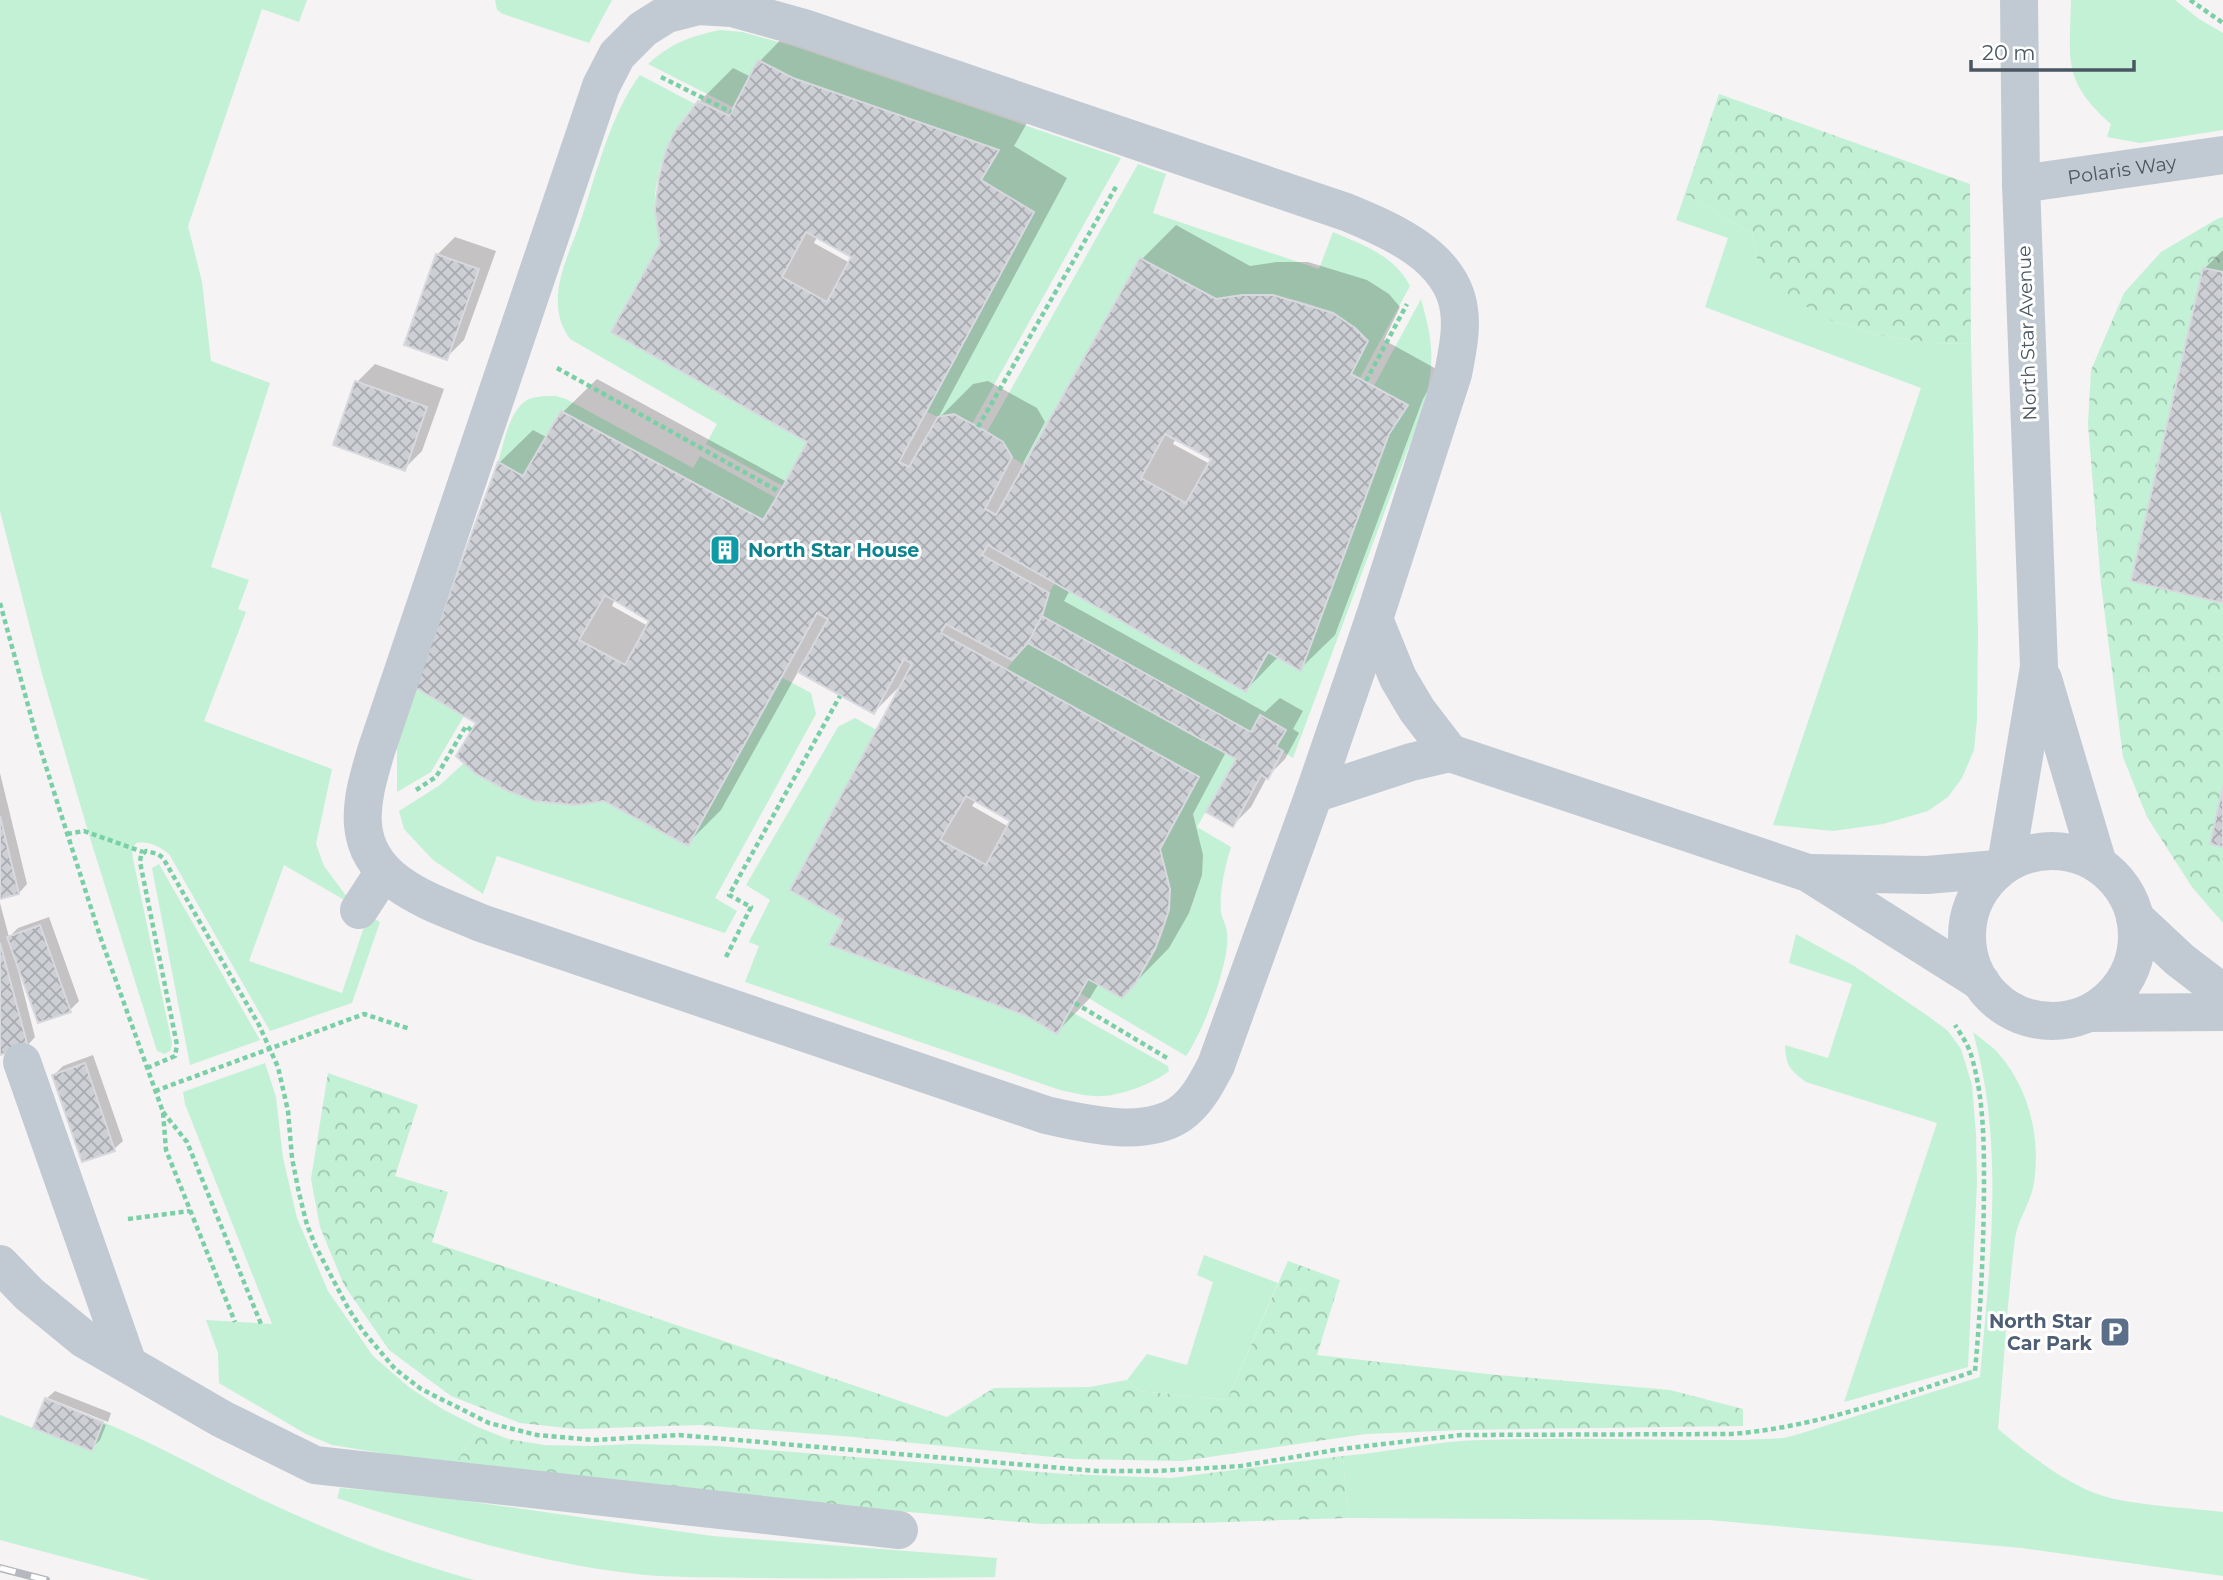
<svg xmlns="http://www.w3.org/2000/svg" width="2223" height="1580" font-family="Montserrat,sans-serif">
	<defs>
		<pattern id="forest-crowns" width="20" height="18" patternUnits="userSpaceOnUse" patternTransform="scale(1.75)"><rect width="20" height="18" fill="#c3f1d5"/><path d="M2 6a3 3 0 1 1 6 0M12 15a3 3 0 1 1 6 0" fill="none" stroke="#a0c6b0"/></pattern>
		<pattern id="building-cross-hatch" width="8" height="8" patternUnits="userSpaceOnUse" patternTransform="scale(1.75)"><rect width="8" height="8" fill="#cdcfd5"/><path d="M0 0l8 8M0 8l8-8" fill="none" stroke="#a8abb0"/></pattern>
	</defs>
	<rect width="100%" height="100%" fill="#f5f3f3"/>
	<!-- grass -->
	<g fill="#c3f1d5">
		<path d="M0 0H307L299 22 262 9 188 226 202 282 211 361 270 383 211 567 249 580 238 609 246 612 204 721 332 769 316 844 324 866 353 905 284 865 249 961 342 993 368 915 380 922 352 1003 270 1031 169 854C159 846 148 841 136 843L132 850 133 859 172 1043 171 1050 165 1054 157 1051 90 838 42 674 0 511Z"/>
		<path d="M495 0H612L589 43 503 14 497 10Z"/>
		<path d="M2071 0H2175L2199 19 2223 33V130L2140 143 2107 137 2111 124C2062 80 2070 61 2071 0Z"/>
		<path d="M720 30 742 32 790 45 1121 158 972 424 954 414 938 417 927 412 1034 213 981 180 999 151 793 78 759 60 733 107 648 64C672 43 688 37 720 30Z"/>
		<path d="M640 75 695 104C670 131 653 173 655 211 656 222 659 234 660 244L807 442 783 486 706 444 717 424 570 339C560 325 557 312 558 294 560 271 571 247 579 226 595 179 610 114 640 75Z"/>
		<path d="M1138 164 1166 174 1153 213 1319 269 1333 232C1363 245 1394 255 1410 286L1360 378 1351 374 1368 341C1338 308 1288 293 1244 295 1236 295 1226 299 1217 299 1207 298 1154 265 1140 258L1024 465 1012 457 1003 442 987 432Z"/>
		<path d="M1685 194 1752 234 1758 264 1834 322 1884 336 1931 343 1971 344 1978 631 1977 720 1974 750 1962 778 1948 797 1928 811 1883 824 1833 831 1773 825 1921 388 1705 307 1728 238 1676 220Z"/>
		<path d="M1421 299C1435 348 1435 368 1420 417L1293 758 1276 747 1286 729 1261 715 1251 732 1042 616 1049 593 1055 583 1246 692 1268 652 1301 670 1389 434 1408 405 1374 386Z"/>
		<path d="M544 396H556L566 399 693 468 700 456 776 498 763 520 523 476 498 462C504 443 509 411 527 400 532 397 539 397 544 396Z"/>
		<path d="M1028 643 1236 759 1197 827 1231 847C1225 867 1219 892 1221 912 1222 919 1227 926 1227 933 1231 961 1202 1034 1186 1056L1080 993 1088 979 1122 998C1148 971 1171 929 1170 891 1169 877 1164 862 1160 849L1198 777 1006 670Z"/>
		<path d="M781 677 811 693 816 714 715 898 737 911 725 933 497 856 483 894 433 860 404 829 399 811 440 785 464 763C476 774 488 779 502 786 544 805 558 808 604 801Z"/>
		<path d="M411 685 464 716 431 772 397 792V743Z"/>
		<path d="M855 718 877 730 843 920 830 945 1027 1016 1057 1034 1070 1011 1168 1066 1169 1071C1154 1083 1123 1095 1103 1096 1088 1097 1074 1093 1060 1090L745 982 759 946 749 942 770 900 746 885 838 727Z"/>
		<path d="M159 864 260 1040 190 1065 152 868Z"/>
		<path d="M1796 934 1854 966 1928 1016 1948 1031 1961 1049 1972 1085 1976 1134 1977 1183 1968 1367 1844 1402 1937 1123 1806 1082C1790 1070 1786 1066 1785 1045L1828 1058 1852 984 1789 963Z"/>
		<path d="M1973 1032C1981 1039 1991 1045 1998 1053 2030 1089 2042 1141 2033 1188 2029 1205 2018 1220 2015 1238 2007 1301 2004 1366 1998 1429 2031 1456 2072 1490 2114 1499 2150 1506 2187 1508 2223 1512V1576L2022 1548 1709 1520 1348 1518 1343 1456C1390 1452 1435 1441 1481 1440 1569 1437 1657 1440 1744 1440L1784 1438 1799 1434 1980 1377C1990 1263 2005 1144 1973 1032Z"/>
		<path d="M265 1063 276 1097 283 1158 297 1218 328 1291 373 1356 410 1388 444 1410 480 1428 454 1465 332 1445 306 1434 219 1383 218 1353 206 1320 272 1324 185 1104 183 1092Z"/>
		<path d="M1204 1255 1278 1283 1227 1400 1139 1391 1127 1380 1147 1354 1187 1365 1213 1282 1197 1275Z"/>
		<path d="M0 1415 91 1451 103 1422C158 1445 209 1474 263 1500 331 1532 401 1560 474 1580H150L0 1540Z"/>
		<path d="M340 1488 425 1495 712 1536 997 1558 995 1577C916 1578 836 1579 757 1578 720 1577 682 1578 645 1575 542 1565 435 1531 337 1498Z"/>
	</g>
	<!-- forest -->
	<g fill="url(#forest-crowns)">
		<path d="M1719 94 1970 184 1971 344 1931 343 1884 336 1834 322 1772 287 1758 264 1752 234 1685 194Z"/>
		<path d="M2223 217V272L2203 268 2131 580 2223 603V786L2210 843 2223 847V923L2192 887 2147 817 2123 757 2101 584 2088 424 2091 370 2124 293 2161 252 2217 219Z"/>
		<path d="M328 1073 418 1105 395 1176 448 1192 432 1242 947 1417 994 1388 1090 1387 1127 1380 1139 1391 1227 1400 1288 1261 1340 1280 1317 1355 1497 1375 1670 1390 1743 1409V1426L1462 1430 1366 1434 1182 1461 1073 1459 854 1437 700 1425 576 1429 520 1423 451 1396 389 1350 344 1285 320 1227 311 1179Z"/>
		<path d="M480 1428 508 1439 544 1445 590 1446 632 1444 717 1446 1065 1474 1171 1478 1343 1456 1348 1518 1199 1523 1041 1524 636 1487 454 1465Z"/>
	</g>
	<!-- shadow -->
	<g fill="#0003" fill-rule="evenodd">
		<path d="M793 27 1031 116 1014 146 1067 178 937 420 973 384 988 381 1037 408 1045 422 1023 463 1026 465 1142 259 1176 225 1250 266 1277 262H1308L1367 280 1389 294 1400 307 1384 340 1440 371 1423 399 1335 635 1301 668 1279 656 1246 690 1070 590 1064 601 1265 712 1280 698 1303 711 1293 729 1299 733 1285 759 1267 777 1251 807 1233 825 1238 758 1226 752 1193 814 1203 855 1202 875 1189 913 1169 948 1122 996 1099 983 1090 998 1057 1032 1028 1015 846 919 904 682 874 712 799 670 721 810 687 844 478 722 431 650 499 463 533 430 548 438 563 412 597 379 787 482 810 441 662 245 699 102 733 68 751 77 760 61ZM817 237 854 257 850 263 814 243ZM1176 438 1213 458 1210 464 1173 444ZM615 599 651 620 648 626 612 606ZM976 800 1013 821 1009 827 972 806Z"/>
		<path d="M455 237 496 251 464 340 446 358 437 255Z"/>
		<path d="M2223 250V601L2205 268Z"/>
		<path d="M375 364 444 389 422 451 404 469 357 382Z"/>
		<path d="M0 773 27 884 19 893 0 897Z"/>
		<path d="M0 903 9 937 18 928 49 917 79 1001 70 1010 19 965 17 966 35 1037 27 1046 0 1053Z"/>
		<path d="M93 1055 123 1141 114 1149 54 1075 63 1066Z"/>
		<path d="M55 1391 111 1413 108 1422 48 1398V1402L106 1425 100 1440 91 1449 36 1427 46 1399Z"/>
	</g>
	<!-- building -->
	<g fill="url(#building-cross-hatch)" stroke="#d7d9de" stroke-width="2" fill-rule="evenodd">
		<path d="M758 60 793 78 999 150 981 180 1034 212 899 462 909 467 938 417 954 414 987 432 1003 442 1012 457 985 509 996 515 1140 258 1216 299 1242 295H1273L1333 313 1355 328 1368 341 1351 374 1408 405 1389 434 1301 671 1268 652 1246 692 988 545 982 555 1049 593 1042 616 1028 643 1012 660 946 624 941 633 1199 777 1160 849 1170 889 1169 910 1155 949 1135 984 1122 998 1088 979 1057 1034 1027 1016 829 945 843 920 790 890 912 664 904 659 874 714 798 672 828 619 817 613 688 846 604 801 575 805 534 801 506 790 476 774 456 756 476 723 411 685 429 649 498 462 523 476 561 411 763 520 780 492 807 442 611 332 660 244 655 210 659 177 666 150 675 131 698 101 729 116ZM806 232 851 257 827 302 782 277ZM1165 434 1211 459 1186 503 1141 478ZM605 595 649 621 625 665 579 640ZM966 796 1010 821 986 865 940 840Z"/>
		<path d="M436 254 479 269 447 360 404 345Z"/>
		<path d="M2203 268 2223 272V603L2131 581Z"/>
		<path d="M355 381 427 407 405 471 333 445Z"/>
		<path d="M1042 616 1251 732 1260 715 1286 730 1276 747 1283 751 1268 779 1261 775 1233 827 1206 812 1236 759 1028 643Z"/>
		<path d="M2223 786V847L2210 844Z"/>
		<path d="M0 816 19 894 0 899Z"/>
		<path d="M40 925 71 1012 38 1023 7 937Z"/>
		<path d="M0 943 28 1047 0 1055Z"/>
		<path d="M85 1063 115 1151 82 1162 52 1075Z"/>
		<path d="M45 1398 103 1422 92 1451 33 1428Z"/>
	</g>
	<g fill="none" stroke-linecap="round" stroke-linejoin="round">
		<!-- path -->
		<g stroke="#7ad0a6" stroke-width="4.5" stroke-dasharray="5 3.5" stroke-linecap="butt">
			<path d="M2190 0 2223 23"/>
			<path d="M661 77 731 112"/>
			<path d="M557 368 780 492"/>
			<path d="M1366 381 1407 304"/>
			<path d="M978 427 1117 185"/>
			<path d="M0 603 37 738 60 811 100 936 163 1112 166 1150 235 1322"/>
			<path d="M416 790 436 777 466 726 471 730"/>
			<path d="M67 834 84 831 143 852"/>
			<path d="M726 957 751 907 729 895 840 696"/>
			<path d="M1075 1003 1167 1058"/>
			<path d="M147 1068 175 1056 177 1045 140 862 141 855 146 851 158 854 163 858 259 1025 278 1067 288 1111 292 1158 299 1193 307 1225 316 1247 348 1308 363 1331 395 1369 421 1389 489 1423 537 1435 593 1440 679 1435 1096 1471H1156L1241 1466 1341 1449 1461 1435 1732 1434C1816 1427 1896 1398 1975 1371 1981 1306 1984 1242 1984 1177 1984 1138 1983 1096 1972 1058 1969 1046 1962 1036 1955 1025"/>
			<path d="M155 1091 364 1014 410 1029"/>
			<path d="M163 1112 187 1142 261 1324"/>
			<path d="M128 1219 190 1211"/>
		</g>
		<!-- minor -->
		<g stroke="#c1cad2" stroke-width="38">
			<path d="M698 6 732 8 804 28 1346 212C1390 230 1452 256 1459 310 1462 331 1457 353 1453 374L1374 619 1398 678 1417 710 1450 753 1411 762 1314 794 1216 1065C1207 1082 1199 1098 1185 1110 1151 1140 1085 1124 1046 1115L481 923C435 903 368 885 363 825 361 800 369 775 376 751L601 86 617 55 643 29 667 14Z"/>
			<path id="s1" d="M2021 184 2223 155"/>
			<path d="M2043 679 2098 864"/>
			<path d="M1450 753 1808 873 1981 982"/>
			<path d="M1314 794 1374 619"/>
			<circle cx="2052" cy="936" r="85"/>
			<path d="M2006 864 2039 667 2021 184 2019 0"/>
			<path d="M1810 873 1927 875 1997 869"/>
			<path d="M359 910 383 873"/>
			<path d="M2135 918 2180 960 2223 993"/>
			<path d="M2089 1013 2223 1012"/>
			<path d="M22 1062 128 1364"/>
			<path d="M0 1264 29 1294 84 1339 222 1419 315 1465 899 1530"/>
		</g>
		<!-- rail casing -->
		<g stroke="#b5b8bd" stroke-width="8">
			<path id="rail" d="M0 1568 46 1580"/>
		</g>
		<!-- rail -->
		<use href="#rail" stroke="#fff" stroke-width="5" stroke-dasharray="16" stroke-linecap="butt"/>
	</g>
	<!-- icons -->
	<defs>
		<g id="building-square" transform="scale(1.575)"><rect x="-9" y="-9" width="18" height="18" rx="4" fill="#0f9aa8" stroke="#fff"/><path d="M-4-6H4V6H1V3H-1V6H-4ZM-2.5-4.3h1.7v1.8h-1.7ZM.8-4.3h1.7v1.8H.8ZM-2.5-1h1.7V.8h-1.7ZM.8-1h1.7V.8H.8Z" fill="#fff"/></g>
		<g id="parking-square" transform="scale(1.575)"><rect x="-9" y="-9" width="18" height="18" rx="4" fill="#5c6f8a" stroke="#fff"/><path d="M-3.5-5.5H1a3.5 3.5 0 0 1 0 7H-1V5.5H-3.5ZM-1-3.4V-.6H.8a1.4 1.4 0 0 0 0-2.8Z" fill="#fff"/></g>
	</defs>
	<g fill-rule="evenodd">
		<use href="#building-square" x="725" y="550"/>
		<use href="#parking-square" x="2115" y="1332"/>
	</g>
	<g text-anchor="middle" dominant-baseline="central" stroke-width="6" stroke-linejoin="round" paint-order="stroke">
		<!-- street labels -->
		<g font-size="19" fill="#4a5661" stroke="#fff">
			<text stroke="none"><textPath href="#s1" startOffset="102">Polaris Way</textPath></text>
			<text transform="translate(2027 333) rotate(-92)">North Star Avenue</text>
		</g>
		<!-- culture labels -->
		<g font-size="19" font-weight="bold" fill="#0d838f" stroke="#fff" text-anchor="start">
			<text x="748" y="550">North Star House</text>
		</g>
		<!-- service labels -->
		<g font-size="19" font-weight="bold" fill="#4e5e75" stroke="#fff" text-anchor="end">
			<text x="2092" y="1321">North Star<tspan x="2092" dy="22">Car Park</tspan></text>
		</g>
	</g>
	<!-- scale -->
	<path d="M1971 60v10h163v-10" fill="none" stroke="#4a5661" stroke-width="3.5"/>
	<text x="1982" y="60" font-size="21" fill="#4a5661" stroke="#ffffff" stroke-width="5" paint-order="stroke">20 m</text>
</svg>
